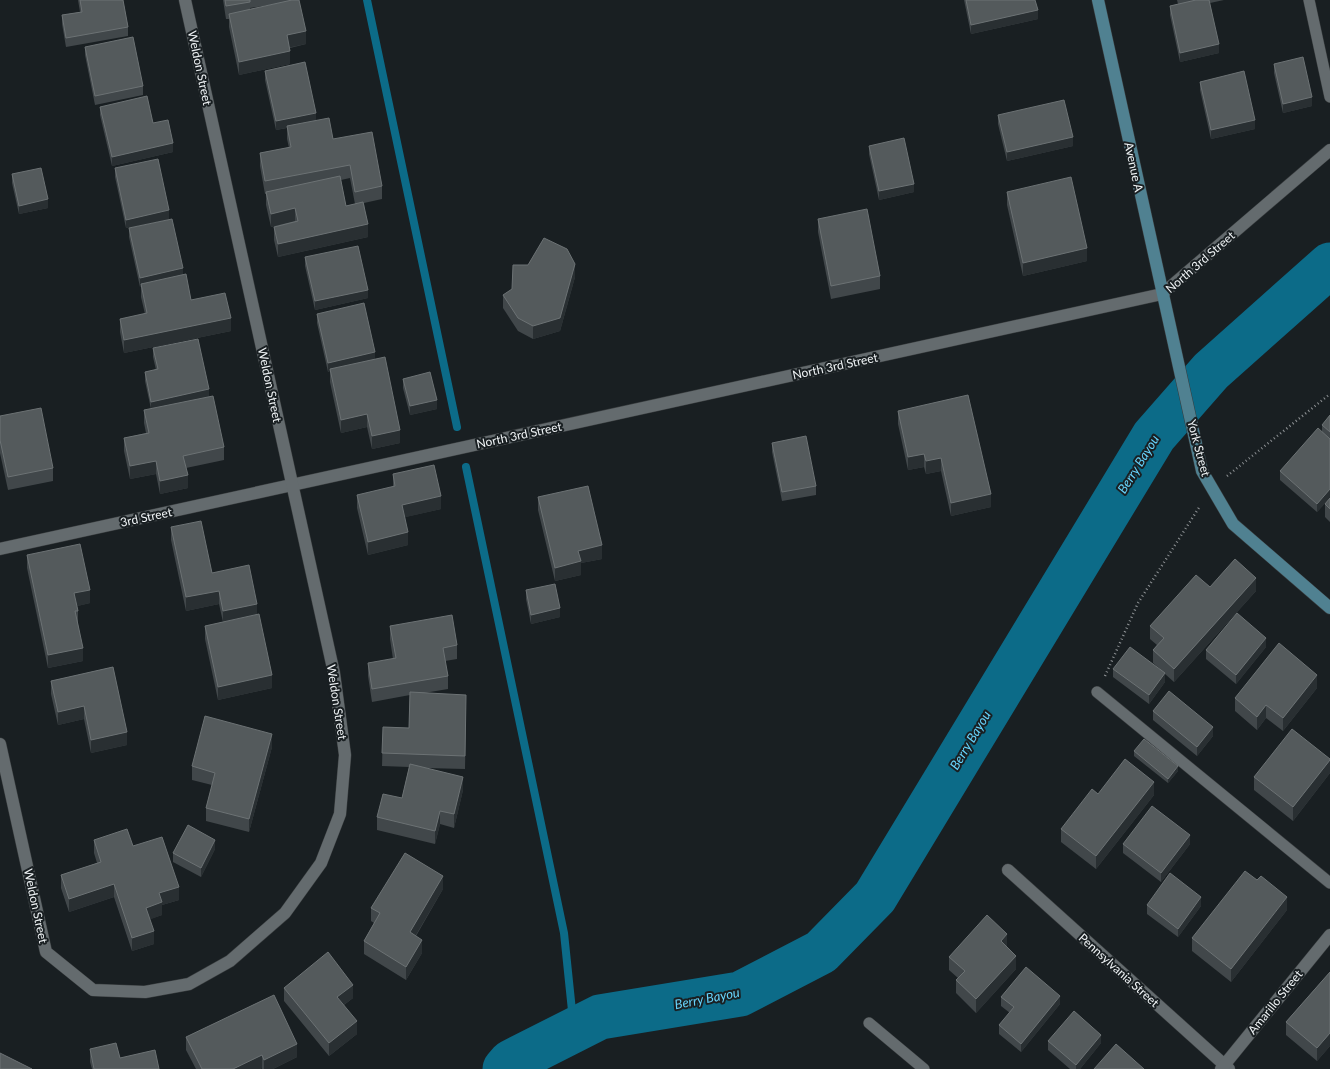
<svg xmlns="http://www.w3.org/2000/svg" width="1330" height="1069" font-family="Lato,sans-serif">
	<rect width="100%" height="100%" fill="#191f22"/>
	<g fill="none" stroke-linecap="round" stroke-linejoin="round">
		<!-- stream -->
		<g stroke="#0c6b88" stroke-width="8">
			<path d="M367 0 457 427"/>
			<path d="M466 467 564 933 574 1030"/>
		</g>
		<!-- river -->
		<path stroke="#0c6b88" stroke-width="45" d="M505 1069 511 1062 600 1017 740 994 821 952 875 897 1154 436 1211 371 1330 265"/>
		<!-- lane casing -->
		<g stroke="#393d3f" stroke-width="12">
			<g id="lane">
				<path d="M1309 0 1330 97"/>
				<path d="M1097 692 1330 883"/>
				<path d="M869 1023 924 1069"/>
			</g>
		</g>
		<!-- street casing -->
		<g stroke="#393d3f" stroke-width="13">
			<g id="street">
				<path d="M0 549 1162 294 1330 150"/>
				<path d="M0 744 46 952 93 990 145 992 189 984 230 961 285 913 321 863 340 814 345 755 334 673 185 0"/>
				<path d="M1008 870 1229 1069"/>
				<path d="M1221 1069 1330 935"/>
			</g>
		</g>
		<!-- secondary casing -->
		<g stroke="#393d3f" stroke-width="13">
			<path id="secondary" d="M1098 0 1202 471 1233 524 1330 608"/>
		</g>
		<!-- path -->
		<g stroke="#8e9295" stroke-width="2.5" stroke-dasharray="1 3" stroke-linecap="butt">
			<path d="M1227 476 1330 394"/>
			<path d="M1105 676 1138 603 1200 506"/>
		</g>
		<!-- lane -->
		<use href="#lane" stroke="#646b6e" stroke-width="11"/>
		<!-- street -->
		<use href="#street" stroke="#646b6e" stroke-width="12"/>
		<!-- secondary -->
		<use href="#secondary" stroke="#508191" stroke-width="12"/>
	</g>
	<!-- wall -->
	<g fill="#41474a" fill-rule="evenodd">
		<path d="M78 0H123L128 27V36L66 47 62 24V15L80 12Z"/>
		<path d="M223 0H299L306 44 290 48V64L239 75 229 27V19H226ZM276 4 250 9V8Z"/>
		<path d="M964 0H1035L1038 19 971 34Z"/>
		<path d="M1177 0H1224L1210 3 1219 53 1180 62 1170 15V6L1178 4Z"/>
		<path d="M85 47 143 86V95L95 105 85 55Z"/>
		<path d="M1274 64 1312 106 1283 113 1274 73Z"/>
		<path d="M265 71 316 120 333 139 382 186V199L364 203 368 237 278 257 274 240V227L296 222 271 227 266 205V194H265L260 166V153L289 148 287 139V128L276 130 265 80ZM350 178 355 204 346 206 341 180Z"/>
		<path d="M1200 82 1255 129 1211 139 1200 90Z"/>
		<path d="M100 107 173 152 112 166 100 115Z"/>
		<path d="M998 115 1073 146 1007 161 998 124Z"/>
		<path d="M869 146 914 192 879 200 869 154Z"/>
		<path d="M115 168 169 219 126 228 115 177Z"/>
		<path d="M12 174 48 208 19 214 12 183Z"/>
		<path d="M1007 192 1087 261 1023 276 1007 205Z"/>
		<path d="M818 219 880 276V289L831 299 818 232Z"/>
		<path d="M129 228 183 275 191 300 231 331 124 353 120 332V319L145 314 141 297V286L140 287 129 237Z"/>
		<path d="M305 257 368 298 315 310 305 266Z"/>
		<path d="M575 277 560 331 533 339 518 331 503 308V295Z"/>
		<path d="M317 314 375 359 400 443 372 449 367 427 341 433 330 382V371L328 372 317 323Z"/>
		<path d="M153 348 209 397 224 447V460L186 468 188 488 160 494 156 474 130 479 124 451V438L146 433 144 423V410L151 409 145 381V372L156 370 153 357Z"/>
		<path d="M403 379 437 409 410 415 403 388Z"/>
		<path d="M898 411 991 507 951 516 941 471 926 474 924 467 908 470 898 424Z"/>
		<path d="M1330 415V522L1325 517V504L1327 501 1317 512 1280 480V471L1322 432V425Z"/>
		<path d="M0 416 53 468V481L8 490 0 453Z"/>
		<path d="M772 443 816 486V495L782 501 772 452Z"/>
		<path d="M393 474 441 509 405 517 408 545 368 555 357 508V495L393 487Z"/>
		<path d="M538 497 602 559 581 563V575L555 581 538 510Z"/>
		<path d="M171 527 212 573 257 614 272 688 218 700 205 639V626L223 622 219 604 186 611 171 540Z"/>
		<path d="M27 555 90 603 77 606 78 611V624L83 661 48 668 27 568Z"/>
		<path d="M1210 587 1256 591 1174 682 1165 674V682L1149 704 1113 677V669H1160L1153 663V650L1157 645 1150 639V626Z"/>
		<path d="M526 590 560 617 531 624 526 599Z"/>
		<path d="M390 626 457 645V659L445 661 448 676V689L424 693 466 708 465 769 425 768 463 790 454 828 440 824 435 844 377 830V817L402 798 409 767 382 766 383 727 409 728 410 695 372 702 368 676V663L393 659 390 639Z"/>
		<path d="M1266 647 1236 684 1206 659V650Z"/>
		<path d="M113 667 127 745 91 753 84 719 58 725 51 694V681Z"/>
		<path d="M1317 688 1283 731 1266 718 1257 730 1235 711V698Z"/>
		<path d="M1153 711 1213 736 1197 756 1153 720Z"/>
		<path d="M272 747 249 832 206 821V808L212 785 192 780V766Z"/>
		<path d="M1134 751 1178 771 1168 783 1134 756Z"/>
		<path d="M1330 759V773L1293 821 1254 790V777Z"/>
		<path d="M1098 794 1154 795 1096 869 1061 842V829Z"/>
		<path d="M94 840 133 846 179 900 162 905V915L150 919 154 944 132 951 114 897 69 912 61 888V875L97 863 94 853Z"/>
		<path d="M1123 844H1190L1161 882 1123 853Z"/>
		<path d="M215 849 201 877 173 862V853Z"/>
		<path d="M443 889 416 936 422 953 406 980 364 954V941L374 923 371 921V908Z"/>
		<path d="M1147 905 1201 906 1178 937 1147 914Z"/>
		<path d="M1287 910 1231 982 1192 951V938Z"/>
		<path d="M1007 947 1016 969 976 1013 956 993V980L958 978 949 970V957Z"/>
		<path d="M1330 972V1046L1317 1061 1286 1035V1022Z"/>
		<path d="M284 988 353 998 344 1005 357 1034 329 1056 284 1001Z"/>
		<path d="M1001 997 1060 1004 1021 1052 999 1034V1025L1010 1013 1001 1006Z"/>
		<path d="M186 1037 297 1057 273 1069H262V1068L260 1069H196L186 1050Z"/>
		<path d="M1048 1041 1101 1043 1080 1069H1070L1048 1050Z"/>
		<path d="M90 1049 120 1058 159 1069H92L90 1062Z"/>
	</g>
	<!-- shaded-wall -->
	<g fill="#292f32">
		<path d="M1038 10V19L971 34V25Z"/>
		<path d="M306 31V44L287 48V35Z"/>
		<path d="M1219 44V53L1180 62V53Z"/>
		<path d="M290 51V64L239 75V62Z"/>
		<path d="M1312 97V106L1283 113V104Z"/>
		<path d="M316 113V122L276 130V121Z"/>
		<path d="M1255 120V129L1211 139V130Z"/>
		<path d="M1073 137V146L1007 161V152Z"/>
		<path d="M173 143V152L112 166V157Z"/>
		<path d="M914 184V192L879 200V191Z"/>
		<path d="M48 199V208L19 214V206Z"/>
		<path d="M295 208V221L271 227V214Z"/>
		<path d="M169 210V219L126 228V220Z"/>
		<path d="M368 224V237L278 257V244Z"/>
		<path d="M1087 248V261L1023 276V263Z"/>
		<path d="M575 264V277L560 331 533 339V326Z"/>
		<path d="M183 268V277L141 284V286L140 287V278Z"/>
		<path d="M368 290V298L315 310V301Z"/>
		<path d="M231 318V331L124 353V340Z"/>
		<path d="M375 352V361L330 369V371L328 372V363Z"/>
		<path d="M209 389V398L151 410V402Z"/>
		<path d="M437 400V409L410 415V406Z"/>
		<path d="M367 414V427L341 433V420Z"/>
		<path d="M400 430V443L372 449V436Z"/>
		<path d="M924 454V467L908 470V457Z"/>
		<path d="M941 458V471L926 474V461Z"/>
		<path d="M156 461V474L130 479V466Z"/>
		<path d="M188 475V488L160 494V481Z"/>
		<path d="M1330 489V498L1317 512V504Z"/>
		<path d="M991 494V507L951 516V503Z"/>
		<path d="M441 496V509L402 518V505Z"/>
		<path d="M408 532V545L368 555V542Z"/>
		<path d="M602 545V559L581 563V575L555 581V568L578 551Z"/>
		<path d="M1256 578V591L1174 682V669Z"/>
		<path d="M90 590V603L74 607V593Z"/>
		<path d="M219 591V604L186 611V597Z"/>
		<path d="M257 604V617L223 624V611Z"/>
		<path d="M560 608V617L531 624V615Z"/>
		<path d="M1266 638V647L1236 684V675Z"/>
		<path d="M83 648V661L48 668V655Z"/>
		<path d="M1165 673V682L1149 704V695Z"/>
		<path d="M272 675V688L218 700V687Z"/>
		<path d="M1317 675V688L1283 731V718Z"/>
		<path d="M466 695V708L465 769V756Z"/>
		<path d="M1266 705V718L1257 730V717Z"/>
		<path d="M84 706V719L58 725V712Z"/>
		<path d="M1213 727V736L1197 756V747Z"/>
		<path d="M127 732V745L91 753V740Z"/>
		<path d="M272 734V747L249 832V819Z"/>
		<path d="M1330 760V773L1293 821V807Z"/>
		<path d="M1178 766V771L1168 783V779Z"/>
		<path d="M463 777V790L454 828V814Z"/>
		<path d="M1154 782V795L1096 869V856Z"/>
		<path d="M440 811V824L435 844V831Z"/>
		<path d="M1190 835V844L1161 882V873Z"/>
		<path d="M215 840V849L201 877V868Z"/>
		<path d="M443 876V889L410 945V932Z"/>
		<path d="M114 884V897L69 912V899Z"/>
		<path d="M179 887V900L162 905V915L146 921V908L159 893Z"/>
		<path d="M1201 897V906L1178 937V929Z"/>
		<path d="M1287 897V910L1231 982V969Z"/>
		<path d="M154 931V944L132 951V938Z"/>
		<path d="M1007 934V947L1001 941Z"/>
		<path d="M422 940V953L406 980V967Z"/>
		<path d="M1016 956V969L976 1013V999Z"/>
		<path d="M353 985V998L337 1010V997Z"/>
		<path d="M1060 996V1004L1021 1052V1044Z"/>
		<path d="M357 1021V1034L329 1056V1043Z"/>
		<path d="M1330 1033V1046L1317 1061V1048Z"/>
		<path d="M1101 1035V1043L1080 1069H1076V1065Z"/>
		<path d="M297 1044V1057L273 1069H264V1060Z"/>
		<path d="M262 1055V1068L260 1069H233Z"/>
	</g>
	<!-- building -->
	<g fill="#545a5c" stroke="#6c7274">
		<path d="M80 0H123L128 27 66 38 62 15 82 12Z"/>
		<path d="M225 0H250V2L226 6Z"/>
		<path d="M292 0H299L306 31 287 35 290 51 239 62 229 14Z"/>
		<path d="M966 0H1035L1038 10 971 25Z"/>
		<path d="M1196 0H1209L1219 44 1180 53 1170 6Z"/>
		<path d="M133 37 143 86 95 96 85 47Z"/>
		<path d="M1303 57 1312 97 1283 104 1274 64Z"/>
		<path d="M305 62 316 113 276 121 265 71Z"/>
		<path d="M1244 71 1255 120 1211 130 1200 82Z"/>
		<path d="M147 96 153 123 168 120 173 143 112 157 100 107Z"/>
		<path d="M1064 100 1073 137 1007 152 998 115Z"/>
		<path d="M329 118 333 139 372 132 382 186 355 192 350 165 265 181 260 153 291 147 287 126Z"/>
		<path d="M904 138 914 184 879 191 869 146Z"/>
		<path d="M158 159 169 210 126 220 115 168Z"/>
		<path d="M41 168 48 199 19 206 12 174Z"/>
		<path d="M340 176 346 206 363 202 368 224 278 244 274 227 298 221 295 208 271 214 266 192Z"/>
		<path d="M1071 177 1087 248 1023 263 1007 192Z"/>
		<path d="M867 209 880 276 831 286 818 219Z"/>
		<path d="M172 219 183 268 140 278 129 228Z"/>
		<path d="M544 238 567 249 575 264 560 318 533 326 518 318 503 295 512 289 513 265H528Z"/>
		<path d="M358 246 368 290 315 301 305 257Z"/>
		<path d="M186 274 191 300 225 293 231 318 124 340 120 319 147 313 141 284Z"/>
		<path d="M364 303 375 352 328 363 317 314Z"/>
		<path d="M198 339 209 389 151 402 145 372 158 369 153 348Z"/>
		<path d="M385 357 400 430 372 436 367 414 341 420 330 369Z"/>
		<path d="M430 372 437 400 410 406 403 379Z"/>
		<path d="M968 395 991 494 951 503 941 458 926 461 924 454 908 457 898 411Z"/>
		<path d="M213 396 224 447 183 456 188 475 160 481 156 461 130 466 124 438 149 433 144 410Z"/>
		<path d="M41 408 53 468 8 477 0 440V416Z"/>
		<path d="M1330 415V432L1322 425Z"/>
		<path d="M1318 428 1330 439V489L1317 504 1280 471Z"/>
		<path d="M806 436 816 486 782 492 772 443Z"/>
		<path d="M434 465 441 496 402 505 408 532 368 542 357 495 395 486 393 474Z"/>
		<path d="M588 486 602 545 578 551 581 561 555 568 538 497Z"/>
		<path d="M1330 498V509L1325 504Z"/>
		<path d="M201 521 212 573 249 565 257 604 223 611 219 591 186 597 171 527Z"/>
		<path d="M80 544 90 590 74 593 78 611H75L83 648 48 655 27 555Z"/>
		<path d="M1235 559 1256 578 1174 669 1153 650 1164 638 1150 626 1196 575 1210 587Z"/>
		<path d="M555 584 560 608 531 615 526 590Z"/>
		<path d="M1237 613 1266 638 1236 675 1206 650Z"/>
		<path d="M259 614 272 675 218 687 205 626Z"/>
		<path d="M452 615 457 645 443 648 448 676 372 689 368 663 396 658 390 626Z"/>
		<path d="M1279 643 1317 675 1283 718 1266 705 1257 717 1235 698Z"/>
		<path d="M1130 647 1165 673 1149 695 1113 669Z"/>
		<path d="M113 667 127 732 91 740 84 706 58 712 51 681Z"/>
		<path d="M1169 691 1213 727 1197 747 1153 711Z"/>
		<path d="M410 692 466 695 465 756 382 753 383 727 409 728Z"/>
		<path d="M205 716 272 734 249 819 206 808 215 773 192 766Z"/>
		<path d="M1292 729 1330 759V760L1293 807 1254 777Z"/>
		<path d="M1144 739 1178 766 1168 779 1134 751Z"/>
		<path d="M1125 759 1154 782 1096 856 1061 829 1092 789 1098 794Z"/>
		<path d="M410 764 463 777 454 814 440 811 435 831 377 817 383 794 402 798Z"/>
		<path d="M1152 806 1190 835 1161 873 1123 844Z"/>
		<path d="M188 825 215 840 201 868 173 853Z"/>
		<path d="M127 829 133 846 162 837 179 887 159 893 162 902 146 908 154 931 132 938 114 884 69 899 61 875 101 862 94 840Z"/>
		<path d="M405 853 443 876 410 932 422 940 406 967 364 941 380 913 371 908Z"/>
		<path d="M1245 871 1257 880 1261 876 1287 897 1231 969 1192 938Z"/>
		<path d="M1170 873 1201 897 1178 929 1147 905Z"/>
		<path d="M987 915 1007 934 1001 941 1016 956 976 999 956 980 965 971 949 957Z"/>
		<path d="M328 952 353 985 337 997 357 1021 329 1043 284 988Z"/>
		<path d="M1026 967 1060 996 1021 1044 999 1025 1014 1007 1001 997Z"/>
		<path d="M1330 972V1033L1317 1048 1286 1022Z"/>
		<path d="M274 995 297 1044 264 1060 262 1055 233 1069H202L186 1037Z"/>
		<path d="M1074 1011 1101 1035 1076 1065 1048 1041Z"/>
		<path d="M116 1043 120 1058 155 1050 159 1069H94L90 1049Z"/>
		<path d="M1116 1044 1144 1069H1094Z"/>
		<path d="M0 1053 32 1069H0Z"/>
	</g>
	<g text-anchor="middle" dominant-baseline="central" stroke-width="4" stroke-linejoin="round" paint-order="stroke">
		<!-- street labels -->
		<g font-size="12" fill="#f0f4f6" stroke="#191f22">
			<text transform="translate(200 68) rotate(78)">Weldon Street</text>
			<text transform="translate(1134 167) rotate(78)">Avenue A</text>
			<text transform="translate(1200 262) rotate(-41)">North 3rd Street</text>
			<text transform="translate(835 366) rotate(-12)">North 3rd Street</text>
			<text transform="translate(270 385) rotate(78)">Weldon Street</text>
			<text transform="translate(519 435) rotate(-12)">North 3rd Street</text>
			<text transform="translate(1199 448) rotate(75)">York Street</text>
			<text transform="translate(146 517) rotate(-12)">3rd Street</text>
			<text transform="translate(337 702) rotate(81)">Weldon Street</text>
			<text transform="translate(36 906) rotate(78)">Weldon Street</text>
			<text transform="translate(1119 970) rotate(42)">Pennsylvania Street</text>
			<text transform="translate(1275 1002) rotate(-51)">Amarillo Street</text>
		</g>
		<!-- water labels -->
		<g font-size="13" font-style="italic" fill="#67d4fc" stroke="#191f22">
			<text transform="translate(1138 464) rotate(-58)">Berry Bayou</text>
			<text transform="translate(970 740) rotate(-59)">Berry Bayou</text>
			<text transform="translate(707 998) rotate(-11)">Berry Bayou</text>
		</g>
	</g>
</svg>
